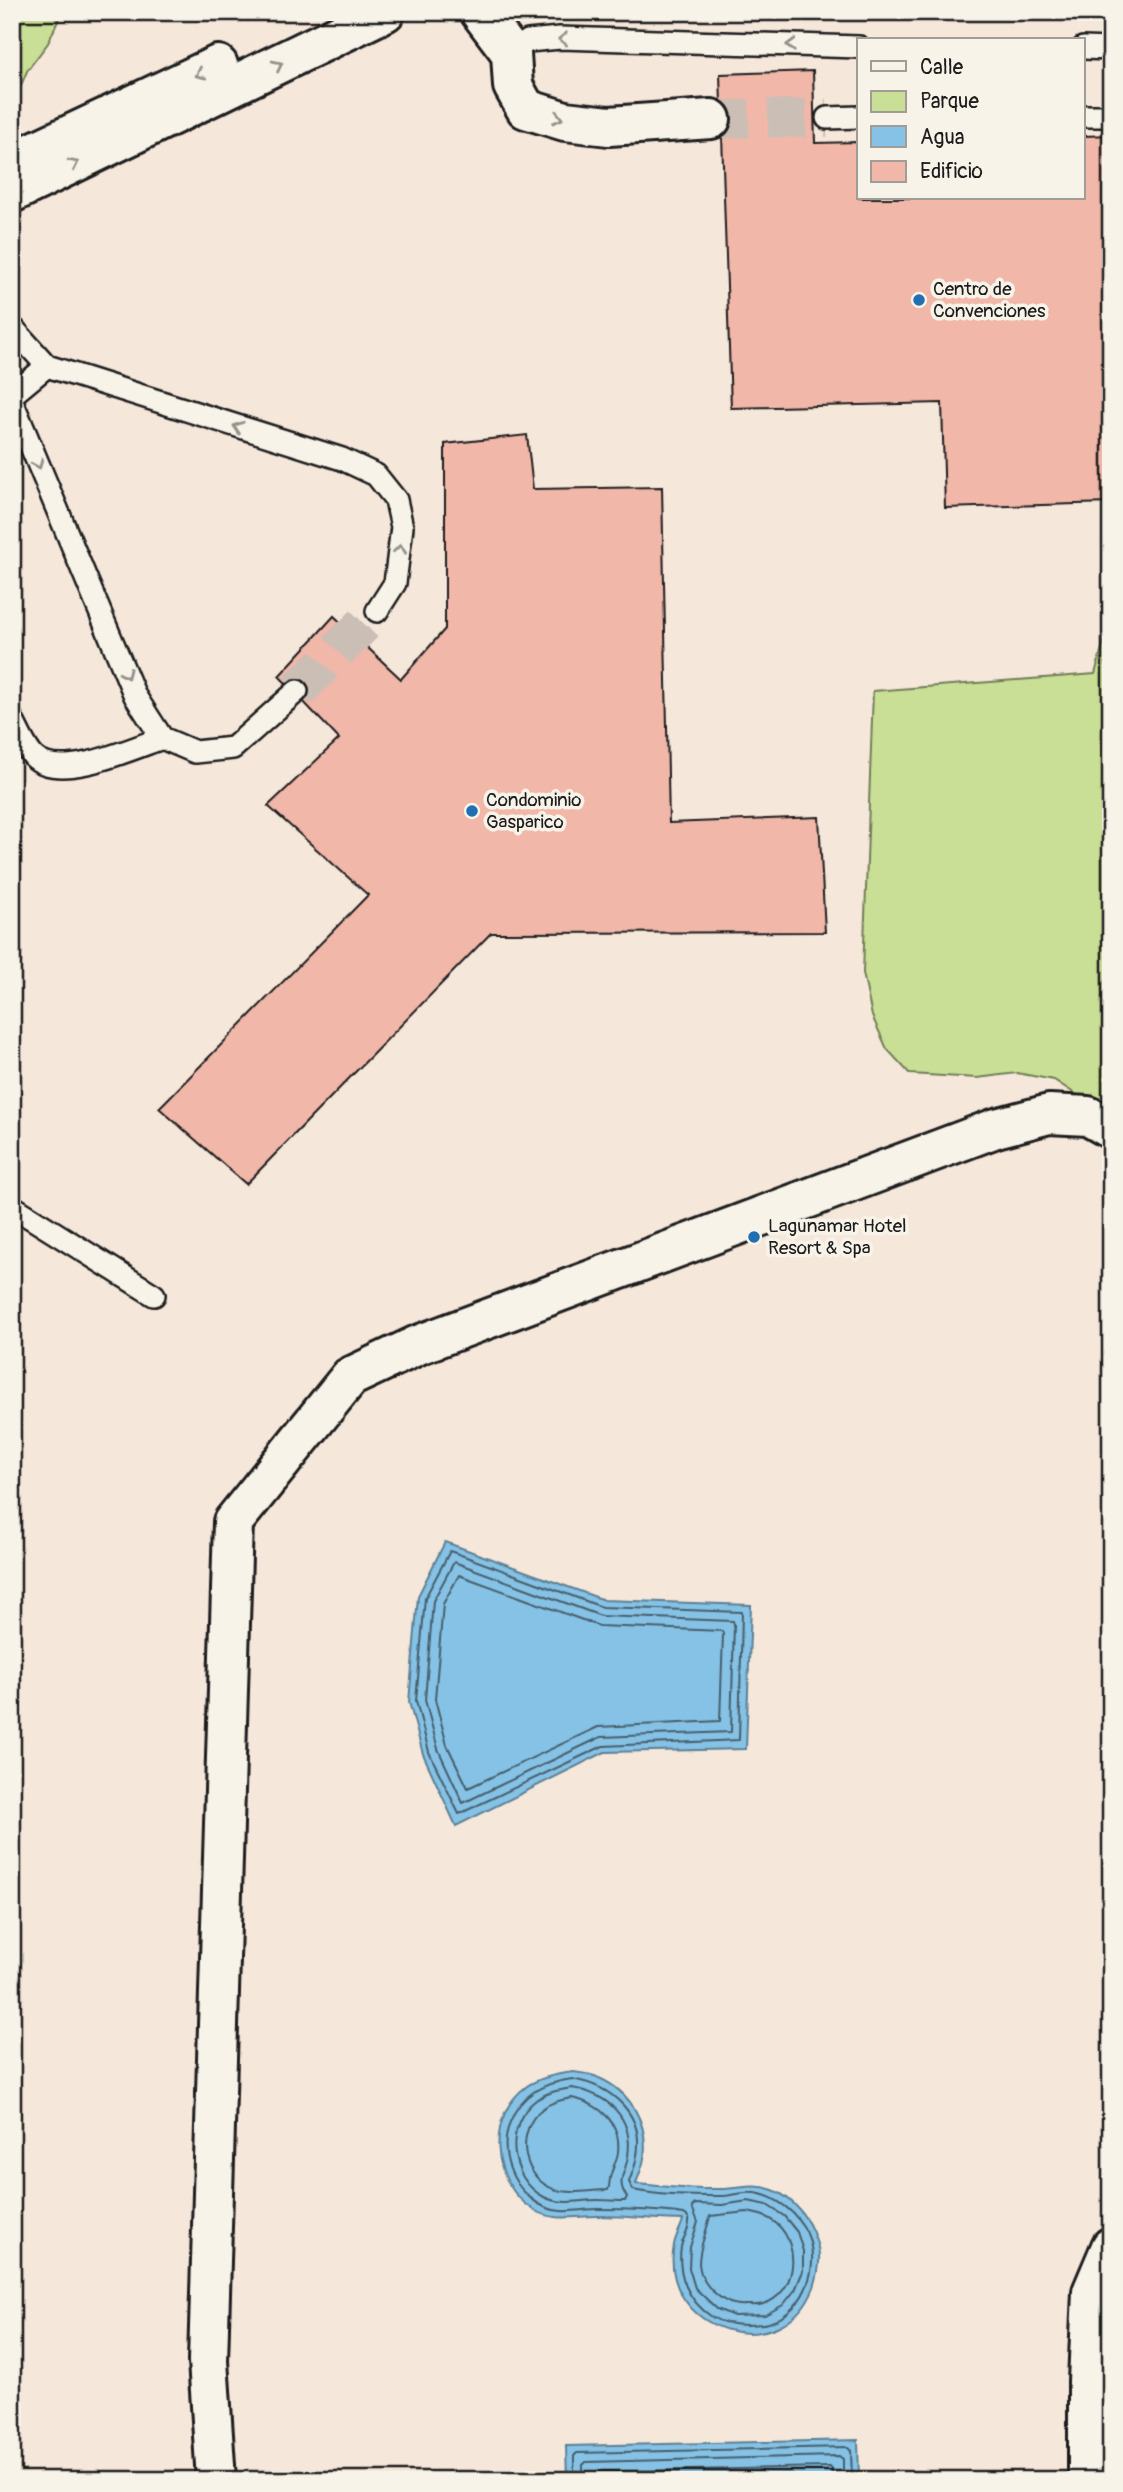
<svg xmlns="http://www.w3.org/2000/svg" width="1123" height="2492" font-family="Pangolin,sans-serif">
	<rect width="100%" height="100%" fill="#f6e7db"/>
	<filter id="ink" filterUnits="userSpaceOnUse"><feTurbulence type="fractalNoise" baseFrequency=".0143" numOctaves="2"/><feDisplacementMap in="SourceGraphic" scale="14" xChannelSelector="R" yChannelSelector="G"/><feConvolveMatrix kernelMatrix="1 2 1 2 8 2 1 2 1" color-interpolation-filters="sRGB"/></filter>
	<g filter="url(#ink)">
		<!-- green -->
		<g fill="#c8df95" stroke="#727e58" stroke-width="2">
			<path d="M12 12H62L48 43 27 71 17 95 12 97Z"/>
			<path d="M1108 626H1111V1124L1086 1101 1054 1080 1017 1073 977 1078 910 1074 887 1049 872 1016 863 973 873 691 1095 674Z"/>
		</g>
		<!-- water -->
		<g fill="#85c2e5" stroke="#5b8095" stroke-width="2">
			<path d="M445 1542 604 1600 751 1605 746 1749 605 1752 456 1826 423 1754 409 1702 418 1596Z"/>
			<path d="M573 2072C581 2073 592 2074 599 2078 631 2092 649 2124 644 2158 643 2167 638 2176 636 2184 663 2186 693 2190 720 2189 739 2189 754 2183 773 2190 795 2199 809 2219 816 2241 822 2256 819 2272 814 2287 782 2369 658 2332 674 2245 675 2237 681 2228 683 2220 654 2219 625 2216 597 2216 574 2216 555 2222 534 2210 491 2184 485 2116 527 2086 541 2077 556 2074 573 2072Z"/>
			<path d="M858 2440 859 2480H567L566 2446Z"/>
		</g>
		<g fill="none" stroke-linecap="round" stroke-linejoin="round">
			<!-- shore -->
			<g stroke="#465e6c" stroke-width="2">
				<path d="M450 1551 602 1607 742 1612 739 1740 603 1746 459 1814 429 1752 416 1701 425 1598Z"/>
				<path d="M454 1562 601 1616 733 1621 734 1624 731 1732 601 1737 463 1803 438 1749 425 1700 433 1601Z"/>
				<path d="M459 1575 599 1626 722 1631 723 1634 720 1721 598 1727 468 1788 447 1745 435 1699 443 1604Z"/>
				<path d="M572 2079C612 2086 647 2115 636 2160 635 2168 631 2175 629 2182L633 2190C660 2196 692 2196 719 2196 728 2197 736 2193 745 2193 768 2191 791 2207 803 2226 824 2259 807 2311 769 2323 762 2325 754 2324 747 2325 735 2325 723 2324 712 2317 688 2301 677 2275 681 2247 682 2239 689 2231 689 2222 690 2217 688 2217 684 2214 656 2210 626 2209 598 2209 586 2209 573 2212 561 2211 538 2210 517 2189 510 2169 504 2153 504 2138 510 2122 521 2094 543 2083 572 2079Z"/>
				<path d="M572 2088C607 2094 634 2117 628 2156 626 2173 615 2181 627 2197L625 2201C616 2201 607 2200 598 2200 579 2200 562 2206 544 2197 508 2178 504 2124 536 2100 547 2092 559 2090 572 2088Z"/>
				<path d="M572 2098C600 2104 621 2122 618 2152 617 2160 613 2167 611 2174 609 2180 610 2185 608 2190 589 2190 565 2196 549 2187 520 2172 517 2129 542 2109 551 2102 561 2100 572 2098Z"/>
				<path d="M748 2201 767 2205 784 2216 797 2232 803 2251V2271L795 2290 783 2305 765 2315 734 2316 717 2309 695 2288 689 2268 690 2247 698 2222 692 2207 695 2204 722 2205Z"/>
				<path d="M747 2212C758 2214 768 2216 777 2224 801 2246 797 2294 763 2304 758 2306 751 2305 746 2305 735 2306 726 2303 717 2295 707 2287 700 2277 699 2263 699 2247 707 2231 710 2216Z"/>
				<path d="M574 2480V2456L577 2453 848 2447 851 2450 852 2480"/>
				<path d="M583 2480V2465L586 2462 839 2456 843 2459V2480"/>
				<path d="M593 2480 594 2474 597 2472 829 2467 832 2469 833 2480"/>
			</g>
		</g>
		<!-- building -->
		<g fill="#f1b7a9" stroke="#1c1c1c" stroke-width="2">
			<path d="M813 71 815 143 859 142V198H1083V136L1111 135V503L945 508 942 403 731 408 720 74Z"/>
			<path d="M527 435 533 489 662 487 669 823 819 817 825 932 491 933 246 1184 159 1108 368 895 268 806 339 739 279 676 334 616 401 679 445 629V444Z"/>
		</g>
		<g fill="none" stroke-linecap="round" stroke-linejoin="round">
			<!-- street-tunnel -->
			<g stroke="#cabeb5" stroke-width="38" stroke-dasharray="38 19" stroke-linecap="butt">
				<path d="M711 119 827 118"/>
				<path d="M297 691 377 611"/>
			</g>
			<!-- lane casing -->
			<g stroke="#1c1c1c" stroke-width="26">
				<g id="lane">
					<path d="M1083 48 1111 49"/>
					<path d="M511 53 528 41 560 38 859 47"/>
					<path d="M1083 116H1111"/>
					<path d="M827 118 859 117"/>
					<path d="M12 327 47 366 342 459 376 475 396 500 402 527 395 583 377 611"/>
					<path d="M12 395 47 366"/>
					<path d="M12 401 135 696 162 738 195 752 233 748 297 691"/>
					<path d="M12 719C18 730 25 748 34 757 60 782 133 748 162 738"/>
					<path d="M12 1206 154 1295"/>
				</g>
			</g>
			<!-- street casing -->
			<g stroke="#1c1c1c" stroke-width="44">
				<g id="street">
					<path d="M480 12 511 53 513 86 526 109 565 121 609 126 711 119"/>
					<path d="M12 162 218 65"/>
					<path d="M12 193 385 12"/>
					<path d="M216 2480 208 2361 233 1522 350 1377 418 1345 996 1128 1049 1114 1088 1116 1111 1129"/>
					<path d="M1088 2480V2381L1092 2292 1111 2247"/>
				</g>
			</g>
			<!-- lane -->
			<use href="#lane" stroke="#f7f3e8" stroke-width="21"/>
			<!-- street -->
			<use href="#street" stroke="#f7f3e8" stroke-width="38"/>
		</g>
		<!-- one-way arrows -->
		<defs><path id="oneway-chevron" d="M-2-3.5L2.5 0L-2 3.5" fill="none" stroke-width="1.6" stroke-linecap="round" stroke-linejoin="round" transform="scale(1.75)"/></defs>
		<g stroke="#94928c">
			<use href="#oneway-chevron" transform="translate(563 39) rotate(179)"/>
			<use href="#oneway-chevron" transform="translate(791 45) rotate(-178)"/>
			<use href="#oneway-chevron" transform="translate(278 65) rotate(-26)"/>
			<use href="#oneway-chevron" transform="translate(200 74) rotate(155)"/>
			<use href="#oneway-chevron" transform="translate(558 118) rotate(15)"/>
			<use href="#oneway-chevron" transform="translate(74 164) rotate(-26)"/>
			<use href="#oneway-chevron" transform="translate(238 427) rotate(-162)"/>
			<use href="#oneway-chevron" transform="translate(38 464) rotate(67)"/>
			<use href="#oneway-chevron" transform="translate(400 549) rotate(-83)"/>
			<use href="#oneway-chevron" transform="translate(126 674) rotate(67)"/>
		</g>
	</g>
	<!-- markers -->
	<g fill="#1f6fb2" stroke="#f7f3e8" stroke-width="2.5">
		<circle cx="919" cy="300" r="7"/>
		<circle cx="472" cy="811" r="7"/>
		<circle cx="754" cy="1237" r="7"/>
	</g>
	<g text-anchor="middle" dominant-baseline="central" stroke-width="7" stroke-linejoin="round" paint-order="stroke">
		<!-- poi labels -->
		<g font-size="19" fill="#1c1c1c" stroke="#f7f3e8" text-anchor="start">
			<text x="933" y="289">Centro de<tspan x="933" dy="22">Convenciones</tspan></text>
			<text x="486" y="800">Condominio<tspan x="486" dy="22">Gasparico</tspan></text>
			<text x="768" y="1226">Lagunamar Hotel<tspan x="768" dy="22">Resort &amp; Spa</tspan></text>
		</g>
	</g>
	<!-- margin -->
	<rect width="1123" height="2492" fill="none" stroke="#f7f3e8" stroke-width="42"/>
	<rect x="21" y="21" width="1081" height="2450" fill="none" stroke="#1c1c1c" stroke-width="2.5" filter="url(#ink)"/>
	<!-- legend -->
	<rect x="857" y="38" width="228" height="161" fill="#f7f3e8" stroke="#9f9d96" stroke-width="2"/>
	<rect x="871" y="61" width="35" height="10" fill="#f7f3e8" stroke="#9f9d96" stroke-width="2"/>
	<text x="920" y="74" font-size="21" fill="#1c1c1c">Calle</text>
	<rect x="871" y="91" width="35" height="21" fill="#c8df95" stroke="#9f9d96" stroke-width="2"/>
	<text x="920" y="108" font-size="21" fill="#1c1c1c">Parque</text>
	<rect x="871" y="126" width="35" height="21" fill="#85c2e5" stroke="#9f9d96" stroke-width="2"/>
	<text x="920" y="144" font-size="21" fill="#1c1c1c">Agua</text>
	<rect x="871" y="161" width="35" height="21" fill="#f1b7a9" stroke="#9f9d96" stroke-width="2"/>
	<text x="920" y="178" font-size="21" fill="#1c1c1c">Edificio</text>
</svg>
